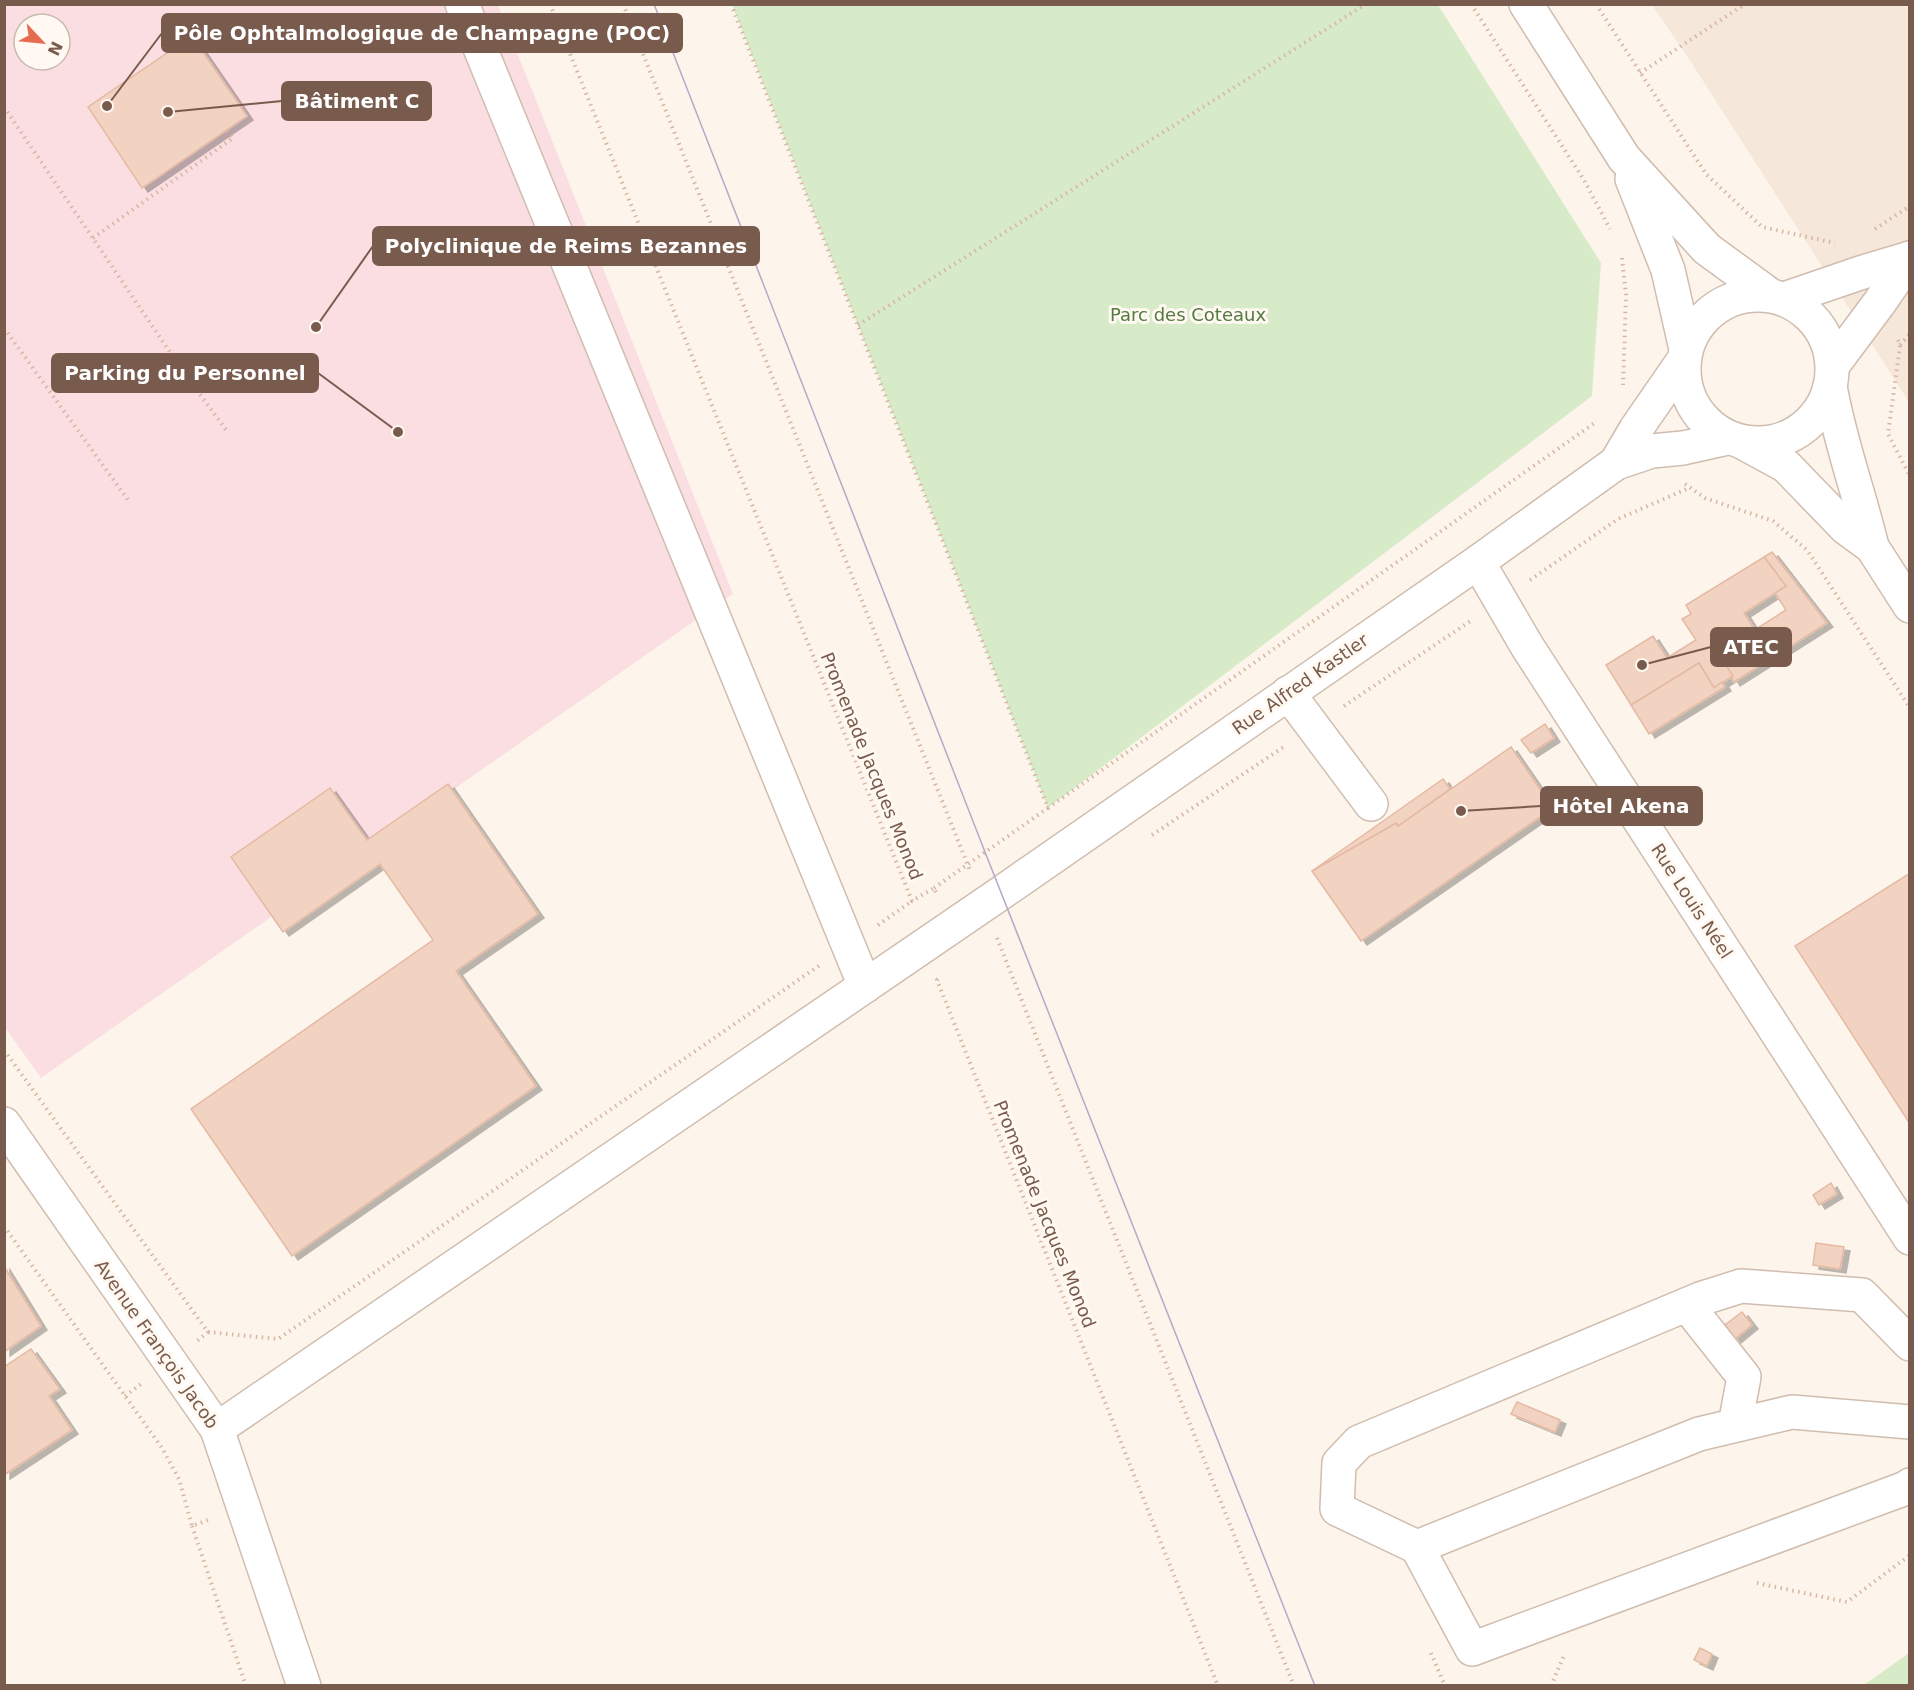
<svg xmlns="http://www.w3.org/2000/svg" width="1914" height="1690" font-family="'DejaVu Sans',sans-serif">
	<defs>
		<filter id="shadow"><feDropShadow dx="6" dy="4" stdDeviation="0" flood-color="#0004"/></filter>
	</defs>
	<rect width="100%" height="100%" fill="#fdf5eb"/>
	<!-- residential -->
	<path fill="#f5e7d9" d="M1652 5H1909V402L1689 59Z"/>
	<!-- medical -->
	<path fill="#fbdee2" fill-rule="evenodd" d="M4 5H498L733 594 41 1078 4 1026ZM24 24H60V60H24Z"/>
	<!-- green -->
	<g fill="#d8ebc8">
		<path d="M732 5H1438L1601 263 1592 396 1048 808Z"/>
		<path d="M1909 1653V1685H1864Z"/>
	</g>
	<!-- building -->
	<g fill="#f2d3c2" stroke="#e5b9a2" stroke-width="1.5" filter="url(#shadow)">
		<path d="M192 36 247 116 142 188 88 107Z"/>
		<path d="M1772 552 1827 623 1734 682 1718 653 1786 610 1775 593 1786 586 1764 557Z"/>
		<path d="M1764 557 1786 586 1744 613 1755 630 1718 653 1733 676 1714 688 1699 663 1631 705 1606 665 1653 636 1667 658 1696 640 1682 619 1691 614 1686 605Z"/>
		<path d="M1699 663 1714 688 1722 682 1725 687 1649 734 1631 705Z"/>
		<path d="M1545 724 1554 738 1531 753 1521 740Z"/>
		<path d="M1511 747 1553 808 1361 941 1312 871 1396 823 1398 826Z"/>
		<path d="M1443 779 1450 789 1398 826 1396 823 1312 871Z"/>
		<path d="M448 784 538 914 456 971 536 1086 292 1256 191 1109 433 940 380 864 283 932 231 857 330 788 367 840Z"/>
		<path d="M1910 873V1124L1795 946Z"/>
		<path d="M1831 1183 1837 1194 1819 1205 1813 1195Z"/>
		<path d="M1816 1243 1844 1247 1840 1269 1813 1265Z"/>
		<path d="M4 1266 41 1326 4 1352Z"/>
		<path d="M1742 1312 1752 1325 1735 1339 1725 1325Z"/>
		<path d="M31 1349 60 1389 49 1396 72 1430 4 1475V1367Z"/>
		<path d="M1517 1402 1560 1420 1555 1432 1511 1414Z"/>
		<path d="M1700 1648 1712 1654 1707 1666 1694 1660Z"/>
	</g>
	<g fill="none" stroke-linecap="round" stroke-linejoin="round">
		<!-- minor casing -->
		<g stroke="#d0bdaf" stroke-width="36">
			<g id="minor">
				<path d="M462 4 865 986"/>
				<path d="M1526 4 1624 158 1707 249 1770 295"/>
				<path d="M1632 179 1668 270 1686 349"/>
				<circle cx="1758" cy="369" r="74"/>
				<path d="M1784 299 1860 273 1910 258"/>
				<path d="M1833 365 1880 302 1910 258"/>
				<path d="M1830 386C1840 443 1859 492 1872 547"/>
				<path d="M1742 442 1786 466 1846 528 1872 547 1910 606"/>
				<path d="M1616 463 1636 429 1683 361"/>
				<path d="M1478 562 1527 646 1910 1238"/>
				<path d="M1288 693 1371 804"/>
				<path d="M4 1124 217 1429 304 1686"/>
				<path d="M1687 1305 1744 1377 1735 1425"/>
				<path d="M1910 1344 1862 1295 1741 1286 1700 1299 1359 1442 1339 1463 1337 1509 1417 1547 1699 1434 1792 1412 1910 1422"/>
				<path d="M217 1429 1001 893 1478 562 1616 463 1652 451 1683 448 1728 438"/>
				<path d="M1417 1547 1472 1649 1906 1488 1910 1485"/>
			</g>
		</g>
		<!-- path -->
		<g stroke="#d8b6a4" stroke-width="4" stroke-dasharray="1.5 4.5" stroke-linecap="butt">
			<path d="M550 4 912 901 934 888 937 895"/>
			<path d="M623 4 971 873"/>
			<path d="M731 4 1048 808 1596 422"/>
			<path d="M1471 4 1584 180 1610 229"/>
			<path d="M1596 4 1706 174 1762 227 1835 243"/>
			<path d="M1640 73 1745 4"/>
			<path d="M4 107 182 370 227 431"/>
			<path d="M1875 229 1910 206"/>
			<path d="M93 238 233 138 227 130"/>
			<path d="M1622 258 1626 295 1623 385"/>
			<path d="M858 325 1366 4"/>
			<path d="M4 328 128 500"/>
			<path d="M1898 340 1900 346 1888 434 1910 476"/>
			<path d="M1900 345 1910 334"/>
			<path d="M1685 484 1705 498 1773 521 1807 550 1910 708"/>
			<path d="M1530 580 1618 519 1689 488"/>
			<path d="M1344 706 1472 620"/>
			<path d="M1152 835 1285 746"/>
			<path d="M934 888 1048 808"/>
			<path d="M878 925 912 901"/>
			<path d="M997 938 1294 1686"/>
			<path d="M938 979 937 980 1218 1686"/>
			<path d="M4 1050 208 1332 197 1341"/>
			<path d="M4 1226 162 1448 179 1479 192 1526 211 1519"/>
			<path d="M208 1332 278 1339 820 965"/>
			<path d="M125 1396 141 1384"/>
			<path d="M192 1526 246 1686"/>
			<path d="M1757 1583 1847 1602 1910 1555"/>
			<path d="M1431 1653 1445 1686"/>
			<path d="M1551 1686 1565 1653"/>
		</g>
		<!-- minor -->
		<use href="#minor" stroke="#fff" stroke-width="33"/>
		<!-- tram -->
		<path stroke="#b8a7c8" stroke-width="1.5" d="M654 4 985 852 1315 1686"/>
	</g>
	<g text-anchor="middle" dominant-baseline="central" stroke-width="6" stroke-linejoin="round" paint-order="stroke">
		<!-- park labels -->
		<g font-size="18" fill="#547941" stroke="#fff9f2">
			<text x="1188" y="314">Parc des Coteaux</text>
		</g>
		<!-- street labels -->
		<g font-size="18" fill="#795b4d" stroke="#fff9f2">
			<text transform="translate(1300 684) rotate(-35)">Rue Alfred Kastler</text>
			<text transform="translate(872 766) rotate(68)">Promenade Jacques Monod</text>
			<text transform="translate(1692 901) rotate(57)">Rue Louis Néel</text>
			<text transform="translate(1045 1214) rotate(68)">Promenade Jacques Monod</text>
			<text transform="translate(157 1344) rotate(55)">Avenue François Jacob</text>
		</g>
	</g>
	<!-- callouts -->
	<path fill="none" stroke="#795b4d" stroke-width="2" d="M107 106L162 33M168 112L282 101M316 327L373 246M398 432L318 373M1642 665L1711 647M1461 811L1541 806"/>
	<g fill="#795b4d" stroke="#fff9f2" stroke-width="2">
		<circle cx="107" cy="106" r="6"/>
		<circle cx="168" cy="112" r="6"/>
		<circle cx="316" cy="327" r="6"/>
		<circle cx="398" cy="432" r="6"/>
		<circle cx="1642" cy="665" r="6"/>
		<circle cx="1461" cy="811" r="6"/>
	</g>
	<g fill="#795b4d" stroke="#795b4d" stroke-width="2">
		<rect x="162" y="14" width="520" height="38" rx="6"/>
		<rect x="282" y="82" width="149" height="38" rx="6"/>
		<rect x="373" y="227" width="386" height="38" rx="6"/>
		<rect x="52" y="354" width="266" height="38" rx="6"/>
		<rect x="1711" y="628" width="80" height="38" rx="6"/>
		<rect x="1541" y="787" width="161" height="38" rx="6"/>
	</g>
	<g font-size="20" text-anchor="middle" font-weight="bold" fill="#fff">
		<text x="422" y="40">Pôle Ophtalmologique de Champagne (POC)</text>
		<text x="357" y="108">Bâtiment C</text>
		<text x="566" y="253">Polyclinique de Reims Bezannes</text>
		<text x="185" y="380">Parking du Personnel</text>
		<text x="1751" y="654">ATEC</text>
		<text x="1621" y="813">Hôtel Akena</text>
	</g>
	<!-- border -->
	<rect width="1914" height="1690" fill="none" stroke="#795b4d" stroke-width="12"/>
	<!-- north arrow -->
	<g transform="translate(42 42) rotate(116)"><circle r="28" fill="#fff9f2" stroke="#c9bab0" stroke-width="1.5"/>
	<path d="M0-4.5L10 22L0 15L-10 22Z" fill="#e66c51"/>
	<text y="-9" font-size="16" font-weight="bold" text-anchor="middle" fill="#795b4d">N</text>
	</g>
</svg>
